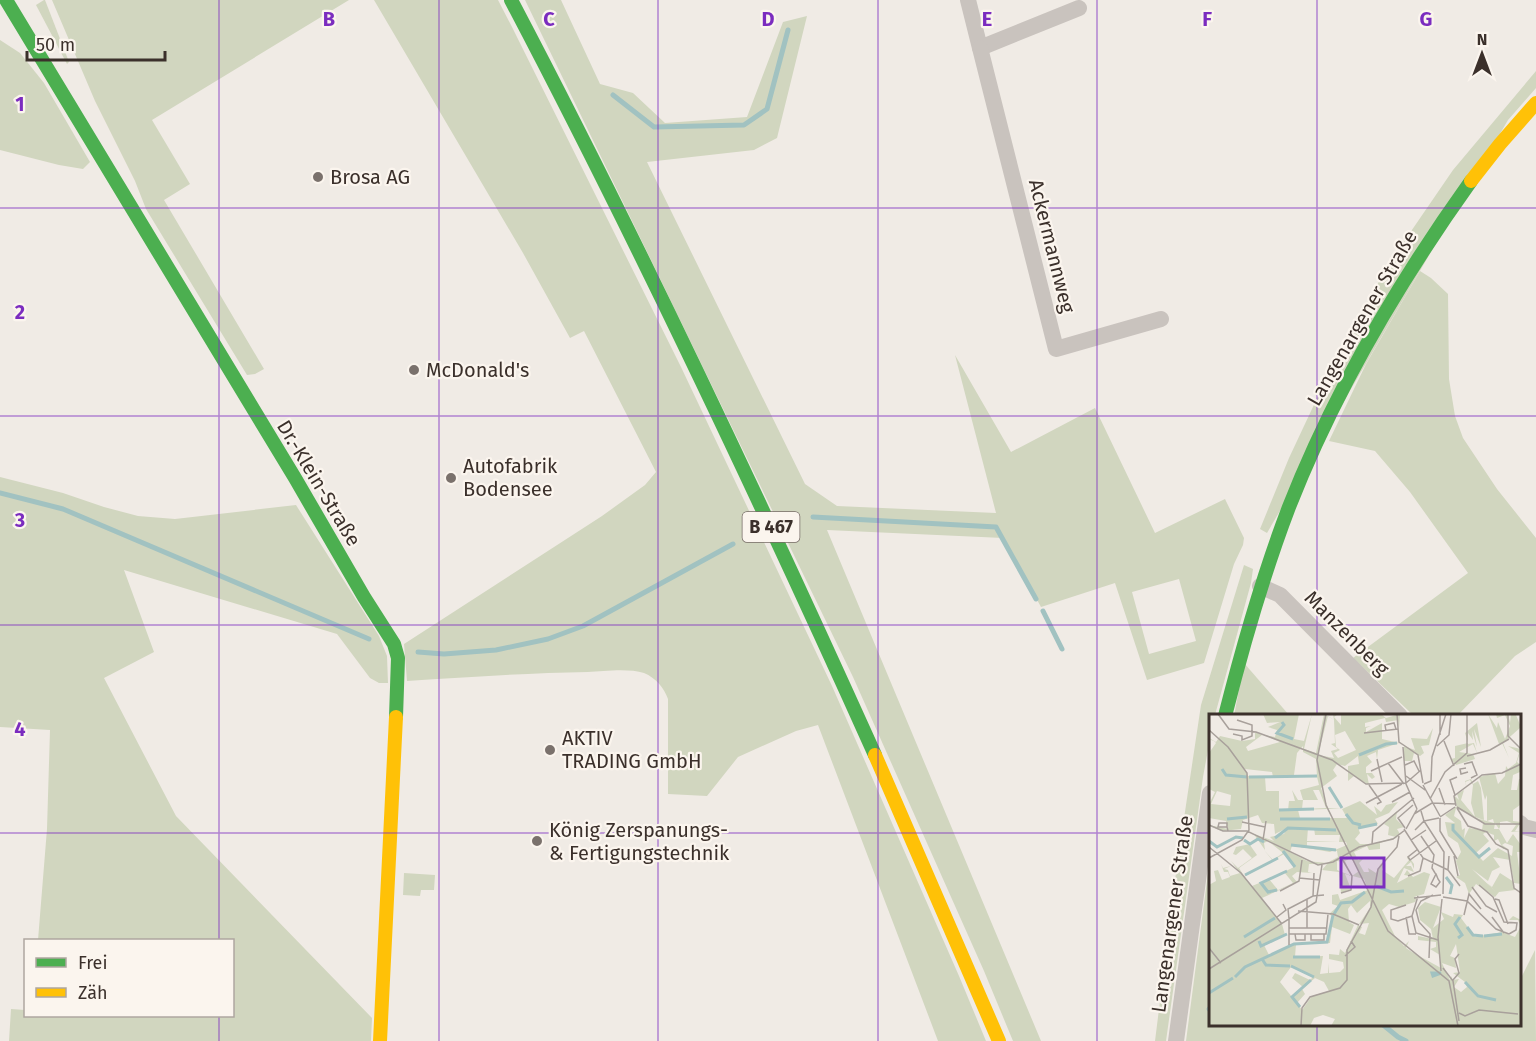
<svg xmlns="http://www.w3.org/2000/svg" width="1536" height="1041" font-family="'Fira Sans',sans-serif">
	<rect width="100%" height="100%" fill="#f0ebe5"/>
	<!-- green -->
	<g fill="#d1d6bf" fill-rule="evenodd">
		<path d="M44 0H45L69 62 67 64 36 5Z"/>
		<path d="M52 0H349L152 120 190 184 164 200 264 369 255 374 247 375 146 209 135 181 95 101Z"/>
		<path d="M374 0H498L512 27 681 367 832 686 959 976 986 1041H938L818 725 796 731 738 757 707 796 668 794V699C664 688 656 678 644 673 629 668 604 671 588 672 528 673 468 677 407 681L404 644 602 516 645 485 656 472 584 331 570 338 523 253Z"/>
		<path d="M525 0H561L600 84 633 93 665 123 747 117 783 22 807 16 777 138 754 150 647 162 805 484 837 506 996 513 955 355 1011 452 1095 408 1155 533 1225 499 1244 538 1243 545 1234 564 1204 663 1147 680 1115 583 1041 607 1003 538 827 530 1041 1041H1013L984 971 853 677ZM1179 579 1196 641 1149 654 1132 592Z"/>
		<path d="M0 40 20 53 44 83 90 162 83 169 59 165 0 150Z"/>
		<path d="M1536 71V88L1508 120 1267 533 1260 529 1289 458 1334 362 1390 262 1453 170Z"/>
		<path d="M1420 271 1431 278 1448 294 1449 379 1455 416 1463 438 1497 489 1536 538V642L1515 656 1458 715H1413L1353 658 1468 573 1410 492 1375 451 1329 441 1366 364Z"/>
		<path d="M0 477 63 493 104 507 138 516 175 519 296 505 379 636 387 656 388 683H379L370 678 337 634 124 570 154 652 104 678 176 816 372 1018 371 1041H9L11 1009 25 1010 26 1016H232V940H38L47 829 50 730 0 727Z"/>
		<path d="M1244 565 1253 569 1251 583 1215 715 1210 716V739L1203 777 1166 1041H1155L1177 865 1201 705Z"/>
		<path d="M1244 663 1289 715 1234 716Z"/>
		<path d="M1210 858V1024H1520V980L1535 950 1536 1041H1186Z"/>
		<path d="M404 873 435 875 434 890H421L420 896 403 895Z"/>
	</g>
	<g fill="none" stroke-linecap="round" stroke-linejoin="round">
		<!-- stream -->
		<g stroke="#a1c2c1" stroke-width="5">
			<path d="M613 95 654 127 744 125 767 109 788 30"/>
			<path d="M0 493 63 509 369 639"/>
			<path d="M813 517 996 527 1036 599"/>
			<path d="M1043 611 1062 649"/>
			<path d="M418 652 444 654 496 650 548 639 583 626 733 544"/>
			<path d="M1209 1009 1210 1008"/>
			<path d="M1382 1024 1398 1037 1406 1041"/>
		</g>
		<!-- street -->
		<g stroke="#c9c3be" stroke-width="16">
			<path d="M968 0 980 48 1079 8"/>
			<path d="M980 48 1056 349 1161 319"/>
			<path d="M1260 586 1280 595 1400 716"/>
			<path d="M1520 823 1524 827 1536 830"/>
			<path d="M1176 1041 1210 793"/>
		</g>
		<!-- fast -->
		<g stroke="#4caf50" stroke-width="14">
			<path d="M6 0 295 478 364 597 394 644 398 658 396 717"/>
			<path d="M511 0C641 247 760 500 875 755"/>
			<path d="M1225 716C1243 645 1263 575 1289 507 1335 390 1398 283 1471 181"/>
		</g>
		<!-- slow -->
		<g stroke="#ffc107" stroke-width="14">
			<path d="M1471 181 1500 144 1536 103"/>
			<path d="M875 755 999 1041"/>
			<path d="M380 1041 396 717"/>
		</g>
	</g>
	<!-- grid -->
	<path fill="none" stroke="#7b2cbf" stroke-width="1.5" stroke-opacity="0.55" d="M219 0V940M439 0V1041M658 0V1041M878 0V1041M1097 0V1041M1317 0V716M0 208H1536M0 416H1536M0 625H1536M0 833H1210M1520 833H1536M219 1016V1041M1317 1024V1041"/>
	<!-- markers -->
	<g fill="#7a716c" stroke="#fbf5ee" stroke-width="2">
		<circle cx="318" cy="177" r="6"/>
		<circle cx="414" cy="370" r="6"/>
		<circle cx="451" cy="478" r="6"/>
		<circle cx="550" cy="750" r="6"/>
		<circle cx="537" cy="841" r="6"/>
	</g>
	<g text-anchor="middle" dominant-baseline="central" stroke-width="4.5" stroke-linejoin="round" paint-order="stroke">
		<!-- shield labels -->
		<rect fill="#fbf5ee" stroke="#756b66" stroke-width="1.5" x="742.5" y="512" width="57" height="30" rx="4.5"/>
		<g font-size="18" font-weight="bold" fill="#3b302b">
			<text x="771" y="527">B 467</text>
		</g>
		<!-- poi labels -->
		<g font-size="20" fill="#3b302b" stroke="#fbf5ee" text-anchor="start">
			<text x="330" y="177">Brosa AG</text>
			<text x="426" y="370">McDonald's</text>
			<text x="463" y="466">Autofabrik<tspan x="463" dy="23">Bodensee</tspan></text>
			<text x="562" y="738">AKTIV<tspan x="562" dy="23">TRADING GmbH</tspan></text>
			<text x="549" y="830">König Zerspanungs-<tspan x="549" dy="23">&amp; Fertigungstechnik</tspan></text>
		</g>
		<!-- street labels -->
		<g font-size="20" fill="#3b302b" stroke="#fbf5ee">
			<text transform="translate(1052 246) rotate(76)">Ackermannweg</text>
			<text transform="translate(1362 318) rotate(-60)">Langenargener Straße</text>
			<text transform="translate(319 483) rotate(59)">Dr.-Klein-Straße</text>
			<text transform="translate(1347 633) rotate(45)">Manzenberg</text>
			<text transform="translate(1172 914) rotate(-82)">Langenargener Straße</text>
		</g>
	</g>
	<!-- overview -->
	<g transform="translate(1209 714)">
		<rect width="312" height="312" fill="#f0ebe5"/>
		<path d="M54 0H90L85 25 95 27 103 0 95 35 107 39 115 0 125 6 124 0H129L125 3 132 11V0H172L177 4 191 0 190 14 189 6 177 8 176 4 156 9V13L162 12 157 14V18L173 9V25L190 29 169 36 168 45 167 38 158 42 163 48 157 53V59H163L166 63 163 65 158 60 160 71 145 62 139 67V52L150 50 149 42 136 52 128 50 124 56 128 62 112 74 119 94H132L119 95 123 104H138L133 95 151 87 168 101 165 92 172 98 177 91 189 88 180 99 166 105 169 110 149 114 151 119 146 125 151 130H163L187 123 179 121 180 113 175 110 188 97 187 105 195 113 188 115 191 120 195 116 192 120 185 125 189 123 171 129V135L160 136 158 132 145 138 149 146 155 144 150 149 155 158H160L159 154 167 159 171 151 177 144 173 156 185 164 200 146 198 144 200 142V143L205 150V155L202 148 197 152H202L205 158 195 154 188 169 201 162 195 161 198 156 204 163 215 158 221 160 215 180 205 183H208L206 188 190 193 180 190 173 196 186 222 195 232 200 227 197 234 203 238 232 254 231 241 221 235 227 233V228L209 226V222L224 225 222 215 211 206 209 194 216 188 232 193 224 214 235 205 232 198 244 203 245 200 254 201 252 204 266 223 293 218 306 223 312 212 309 206H300L304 202 312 206V312H122L126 305 114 301 105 304 101 312H0V171L7 167 5 157 9 156 13 166 21 163 19 158H15L12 150 14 154 22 152 15 155 19 156 21 162 31 159 22 147 29 154 43 144 34 135 27 141 24 140 27 133 41 130 48 125 45 120 65 127 61 123 75 120 78 114 66 120 65 110 53 109 49 101 34 106 32 115 13 117 8 115 0 111 19 115 17 107 0 104V90L6 78 0 75V39L7 29 5 27 2 26 0 24 7 28 11 22 33 27 46 25V18L53 21 37 33 39 37 71 28 55 21 66 23 68 16 59 13 71 8 58 9ZM119 2 125 6 126 29 122 30 129 35 122 37 125 44 109 41ZM136 17 147 36 129 44 125 39 131 36 127 33 126 21ZM94 32V38L107 45 108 62 85 61 88 39ZM36 55 63 58 64 63H108L110 71 91 76 94 86H89L83 76 86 87H80L79 96H70V77H57L56 63 39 62ZM104 76H110L117 94 93 95 94 86H109ZM8 77 22 81 21 92 2 90ZM118 95 123 104H91L89 96ZM99 114H105L106 121H131L130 128 98 127ZM49 126 56 136 55 129 59 127 74 139 64 146 55 136 64 147 35 162 30 154 48 141 41 131ZM98 128H137L138 131 121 138 98 134ZM83 132 128 137 129 143 118 149 98 147 81 138ZM140 138 134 146 139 154 136 147 142 144 150 157 143 162 128 156V147L134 148 129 145ZM75 140 85 153 75 158 84 169 69 176 60 165 43 172 35 163ZM100 150H118L113 156 130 158 132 179 142 175 136 160 155 165 159 176 131 186 129 180 123 181V190L129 192 120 200 123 202 122 214 117 228 87 229 60 241 55 231 80 219 76 221 73 210 53 184 88 168 83 162 88 158 103 159 99 158ZM161 187V194L150 210 160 209 156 221 150 219 153 213 149 211 136 239 131 235 130 241 120 240V245L134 248 135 254 131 258 120 259V249L119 259 111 260 114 242 86 243 87 230 121 229 123 213 141 220 145 211 140 208 139 195 142 191 148 199ZM247 230 251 258 244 259 256 268 258 273 252 278 245 273 250 265 244 266 242 262 241 266 233 249 247 254 246 244 241 242ZM82 253 104 263 101 266 86 259 83 264 94 273 83 283 71 268ZM106 264 115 268 120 277 103 282 93 296 88 289 96 280 93 275ZM279 0 288 14 289 8 296 25 301 12 296 1 288 4 287 0H299L301 9 302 0 312 1H307L312 13 294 29 300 44 293 29 290 30ZM268 9 272 33 265 15 268 33 263 17 264 26 259 19V30L265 29 268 39 264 30 250 38 264 40 266 45 247 51 242 45 246 44V32L259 29 256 19ZM224 14 220 31 212 32 215 39 211 42 205 39 203 47H195V32L206 36 202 24 218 25ZM299 32 312 35 308 48 312 51 311 58 304 61 302 76H308L310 65H312L311 91 304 96V107L312 108 306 117H312L302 118 307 111 298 107 291 108V113L290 115 286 109 285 115H290L298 129 304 120 312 131V138H308L312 170 305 169 306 176 290 178 286 183 267 170 260 180 256 169 247 163 251 161 247 147 252 138 249 129 239 122 236 108 246 109 236 101 248 92 245 85 246 82 250 86 248 80 255 76 252 86 266 103 247 94 245 102 252 107 253 116 256 114 255 124 260 114 273 116 274 109 267 104 285 109 284 105 278 107V81L276 86 270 63 286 59 289 70 296 62 297 52 299 55 307 49 310 39ZM277 118 285 121V127L289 125 294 135H299L293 131 296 129 304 132 303 142 289 134 274 147 267 139 280 127 274 120ZM284 143 301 146 305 168 291 159 283 173 278 169 287 178 263 155 279 167 283 157 291 153ZM262 65 264 70 269 67 272 74 275 106 266 103 262 89 264 71 261 66 256 68 258 74 256 67Z" fill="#d1d6bf" fill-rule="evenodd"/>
		<path fill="none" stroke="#a1c2c1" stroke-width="3" d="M73 8 75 11 68 19 84 25M150 41 177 30 188 29M13 55 17 61 38 63M40 63 108 62M120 73 133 94M70 96 105 95M137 100 144 109 152 111M18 105 38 103M71 105H121M244 110V116L270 143 281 134M149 114 168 110M66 124 79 114 127 116M35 126 41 130 49 125 55 128M0 127 8 133 27 123 34 124M82 131 127 136M74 137 86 153M36 161 69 144M237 163 243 171 241 180M167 172 182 178 195 177M68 176 59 178 52 169 78 157M125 200 132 189 143 188 156 178M258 213 264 221 274 222M275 222 293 220M35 223 66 204M249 224 253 221 246 210 251 203M50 227 52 232 78 220M84 243H111M53 245 57 251 81 252M82 252 105 263M223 259H232L224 262ZM26 263 36 253 85 230 118 228 124 201M256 268 269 282 287 286M0 279 24 264M91 293 83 283 102 266"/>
		<path fill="none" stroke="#a8a09b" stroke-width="1.5" d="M9 0 20 15 47 18 123 46 157 70 197 69M117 0 108 46 117 91 179 217 240 267 249 312M188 0 190 28 196 32M299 0V22L312 35M0 16 19 33 38 59 40 116 33 126 0 144M177 17 176 11 185 9 187 15M155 19 189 15M24 20 33 22V26L43 22V11L28 6M231 21V0M235 27 245 52M196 32 209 41 214 69M228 32 240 21 242 0M194 33 197 70 208 95M258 42 281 36 300 25M168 45 173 68M179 49 195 70M255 50 263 48 268 61 262 64M196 51 205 47 210 57M257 54 251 55 252 60 259 58M162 57 193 43M197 62 216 76M197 69 212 56M215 70 222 67 223 43 237 0M160 71 172 88 168 90M214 71 231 102M230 74 236 91M246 81 241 66 248 63M221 85 236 58 258 39V0M183 88 201 78M157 89 193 70M247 92 245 82 273 61 293 59 312 50M248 93 276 110H312M248 94 259 112 278 118 287 130 299 136 305 174 312 179M205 100 223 89 247 90M231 103 246 93M230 104 215 107 235 138 234 180M231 104V117L248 145M33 108 56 113M0 111 14 117H38L109 151 124 148 150 133 184 125 196 116M18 113H9L10 109H18V113L19 117M196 114 189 104 204 91M195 115 202 126 217 116M197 115 208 95M206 116 215 107 212 97M212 122 225 141 223 154 226 159 227 160 229 165 231 168 227 173 222 170 227 160M54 126 57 107M202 126 214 144 239 156M163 130 164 118 205 84M0 133 32 159 73 210M209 135 199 143 201 146 227 127M240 142 239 156 251 172M245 142 249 162M132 143 143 162 142 176 132 179M199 162 211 157 214 144M90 164 111 166M270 171 284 183 295 208 308 209 307 216 300 220M263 173 277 192 288 198M71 177 90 167 93 146M104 182 105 159M209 182 203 202 207 219 229 226M234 183 258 187 287 215 300 220M205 184 232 181M98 185V214M286 185 290 186 299 210M197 191 182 196V205L189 207 203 202M89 197 124 200 150 211M255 201 260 180 272 195M68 203 77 196 74 190M197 203 200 220H207M283 203 295 219M80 205 79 195 104 182 115 181M80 205V231M80 214H118M80 220H117L119 200M86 220 87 226H96V220M102 220V226H115V220M0 234 12 249M136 242 146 233 142 227M220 244 221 220 210 208 207 196 212 187 224 181M234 254 244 267 250 307M0 255 107 188 113 151M232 257 229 223 233 185M244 266 250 259 246 245 250 240M250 299 256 302 270 296 309 300M92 312 93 294 101 283 131 274 138 266V236L162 193 169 155 188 133 190 122"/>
		<path fill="#7b2cbf" fill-opacity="0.15" stroke="#7b2cbf" stroke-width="3" d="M132 144H175V173H132Z"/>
		<rect width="312" height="312" fill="none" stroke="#3b302b" stroke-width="3"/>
	</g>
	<g font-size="20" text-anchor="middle" font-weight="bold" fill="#7b2cbf" stroke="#fbf5ee" stroke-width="4.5" stroke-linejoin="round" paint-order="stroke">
		<text x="329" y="26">B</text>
		<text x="549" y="26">C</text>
		<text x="768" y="26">D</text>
		<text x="987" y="26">E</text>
		<text x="1207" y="26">F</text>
		<text x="1426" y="26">G</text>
		<text x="20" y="111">1</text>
		<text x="20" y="319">2</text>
		<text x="20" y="527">3</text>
		<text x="20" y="736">4</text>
	</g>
	<!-- legend -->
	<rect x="24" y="939" width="210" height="78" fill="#fbf5ee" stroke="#aea6a0" stroke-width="1.5"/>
	<rect x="36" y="958" width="30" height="9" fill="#4caf50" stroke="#aea6a0" stroke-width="1.5"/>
	<text x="78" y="969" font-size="18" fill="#3b302b">Frei</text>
	<rect x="36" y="988" width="30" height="9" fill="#ffc107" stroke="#aea6a0" stroke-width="1.5"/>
	<text x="78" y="999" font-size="18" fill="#3b302b">Zäh</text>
	<!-- north arrow -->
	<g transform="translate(1482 54)" stroke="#fbf5ee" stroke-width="4.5" paint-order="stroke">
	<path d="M0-4.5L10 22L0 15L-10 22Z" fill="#3b302b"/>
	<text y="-9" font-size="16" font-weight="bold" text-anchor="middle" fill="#3b302b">N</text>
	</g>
	<!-- scale -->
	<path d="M27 51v9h138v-9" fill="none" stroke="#3b302b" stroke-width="3"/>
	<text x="36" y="51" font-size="18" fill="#3b302b" stroke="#fbf5ee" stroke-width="4.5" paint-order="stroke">50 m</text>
</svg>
